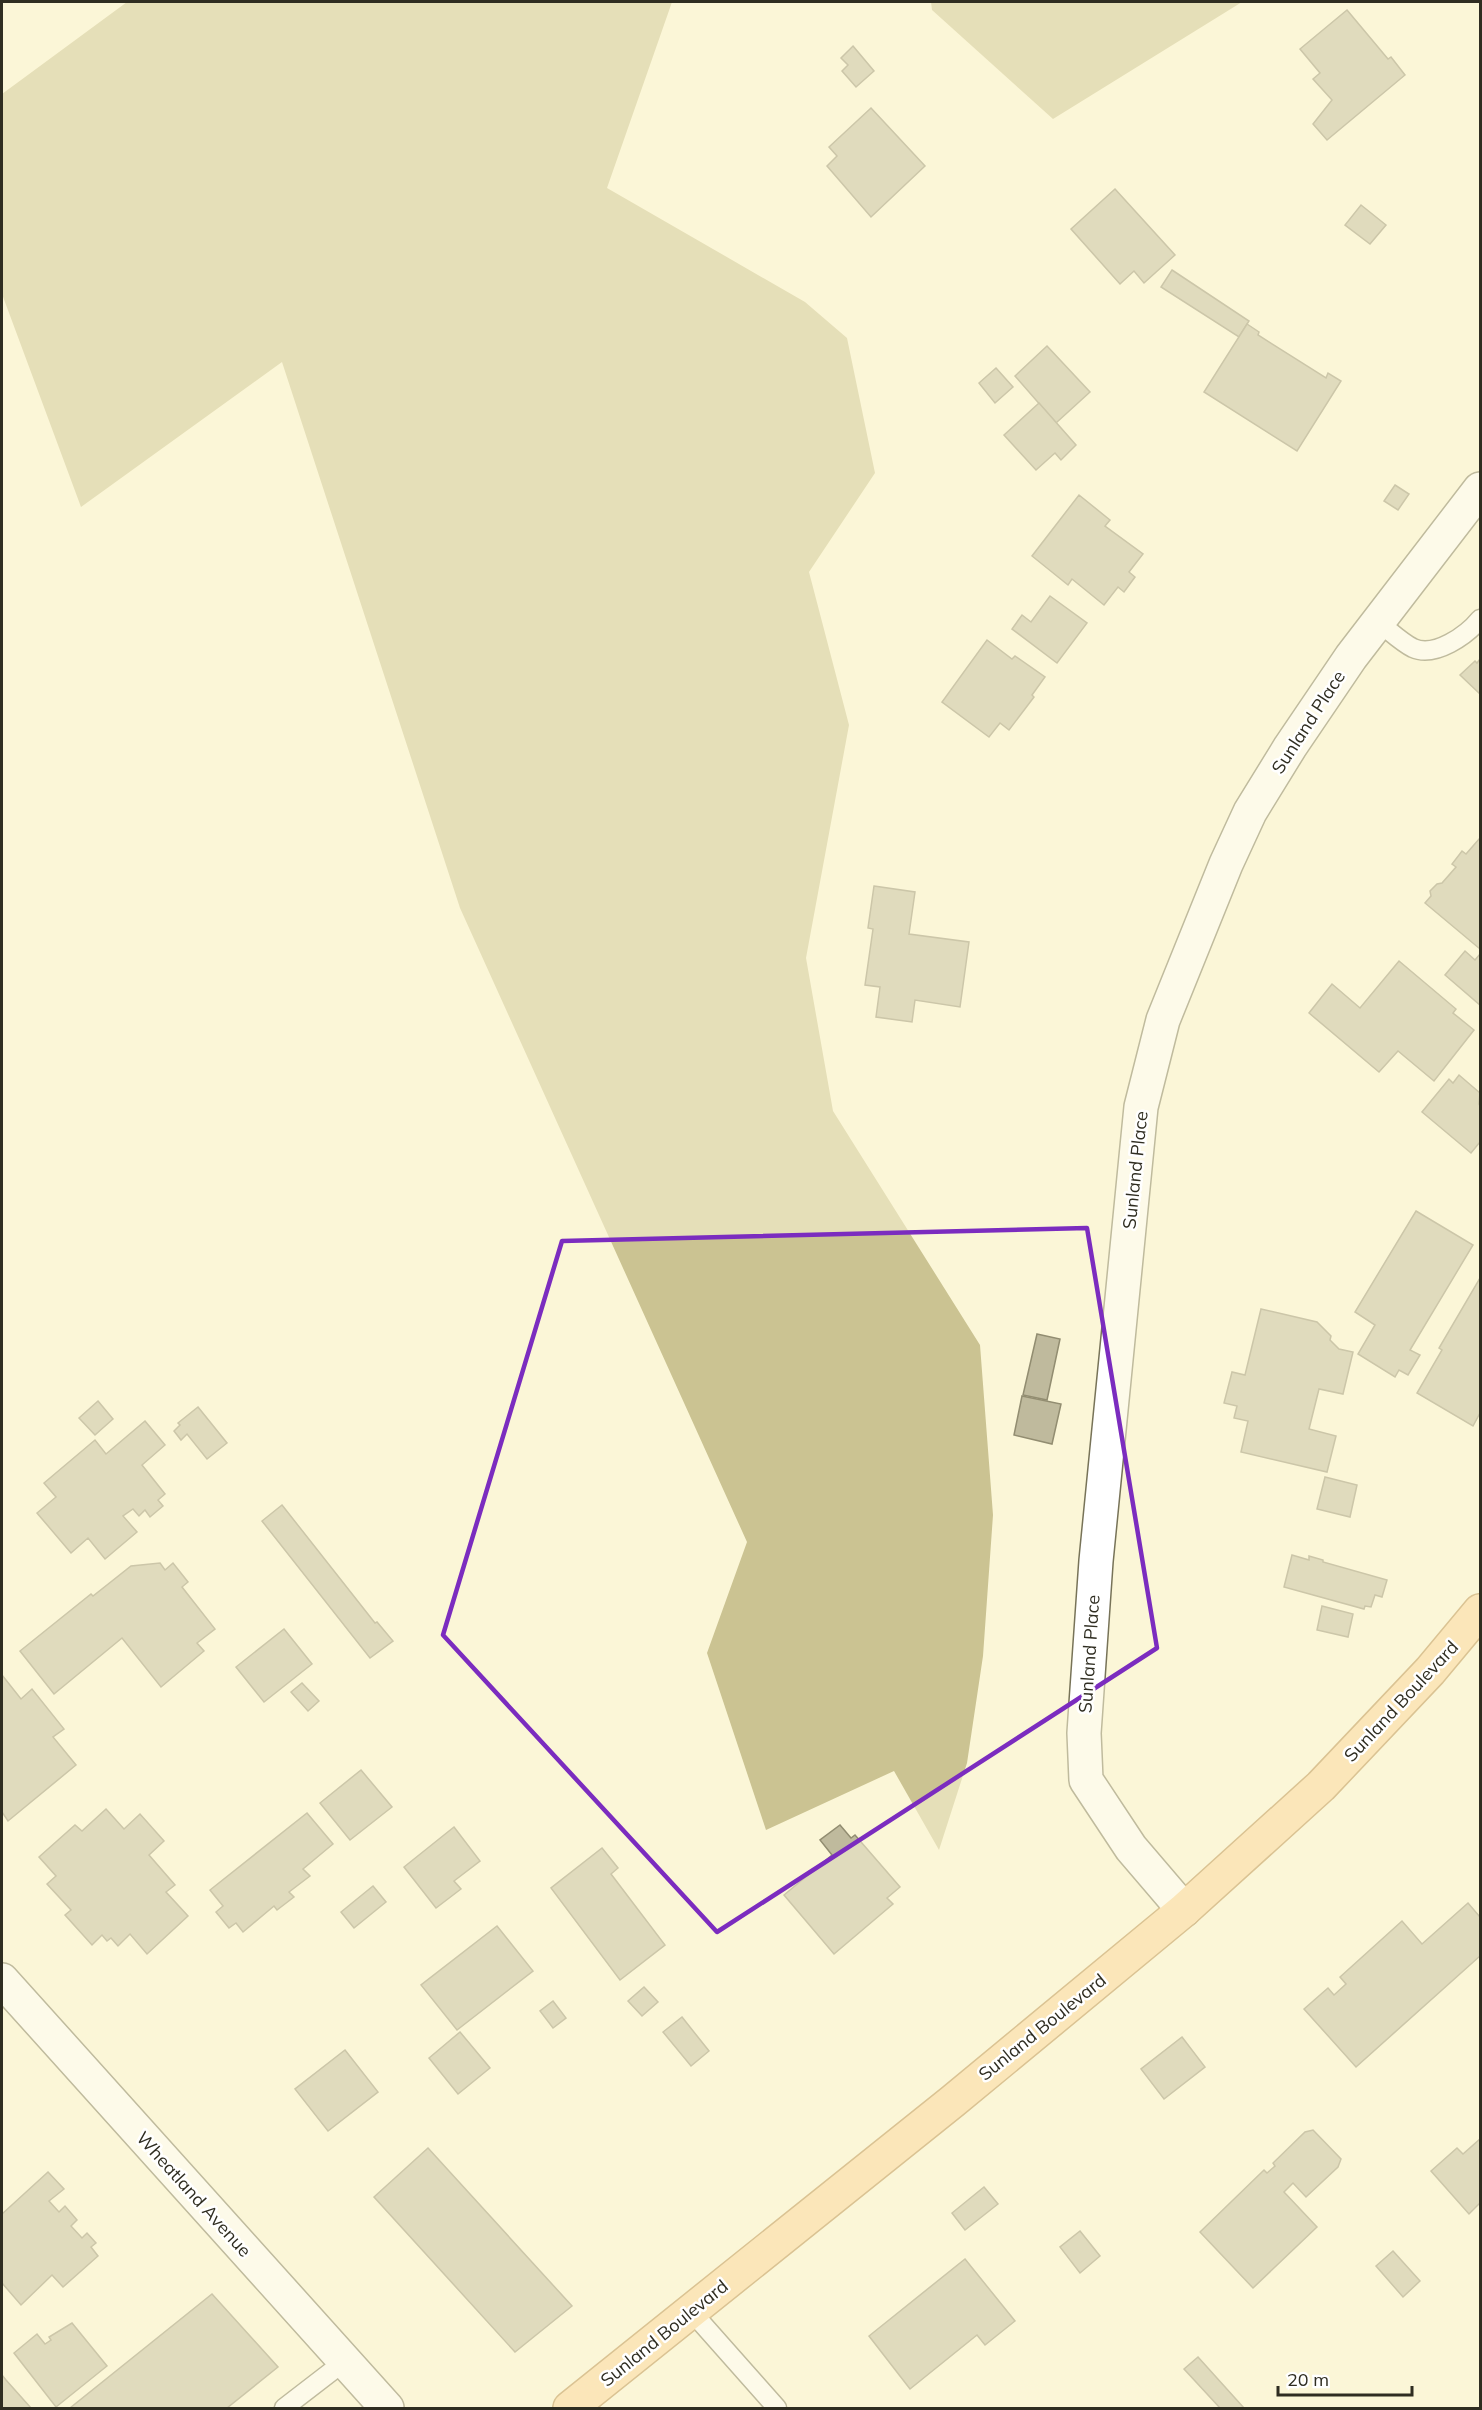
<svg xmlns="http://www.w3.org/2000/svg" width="1482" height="2410" font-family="Mulish,sans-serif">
	<rect width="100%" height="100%" fill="#fbf6d7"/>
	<!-- green -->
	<g fill="#cbc392">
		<path d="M127 2H672L607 188 805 302 847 338 875 473 809 572 849 725 806 958 833 1111 980 1345 993 1515 983 1656 967 1763 939 1850 894 1771 766 1830 707 1653 747 1542 460 908 282 362 81 507 2 294V94Z"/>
		<path d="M931 2H1242L1053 119 932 10Z"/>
	</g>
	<!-- building -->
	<g fill="#bfba9d" stroke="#928d71" stroke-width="1.5">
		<path d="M1347 10 1388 59 1391 57 1405 75 1327 140 1313 124 1332 100 1313 79 1320 73 1300 49Z"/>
		<path d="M853 46 874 71 856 87 842 71 848 65 841 58Z"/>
		<path d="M871 108 925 166 871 217 827 166 837 156 829 147Z"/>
		<path d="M1115 189 1175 255 1144 283 1134 271 1120 284 1071 229Z"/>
		<path d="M1361 205 1386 225 1370 244 1345 225Z"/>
		<path d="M1172 270 1249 321 1239 337 1161 287Z"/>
		<path d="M1247 324 1259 332 1258 335 1326 378 1328 373 1341 381 1297 451 1204 392Z"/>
		<path d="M1047 346 1090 392 1056 423 1015 376Z"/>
		<path d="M996 368 1013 387 995 403 979 383Z"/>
		<path d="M1039 403 1076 445 1061 460 1055 453 1036 470 1004 435Z"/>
		<path d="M1395 485 1409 494 1398 510 1384 501Z"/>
		<path d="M1079 495 1110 520 1105 526 1143 554 1129 572 1135 577 1124 592 1118 587 1104 605 1072 579 1068 585 1032 556Z"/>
		<path d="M1050 596 1087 623 1057 663 1012 629 1022 615 1031 622Z"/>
		<path d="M987 640 1012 659 1015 656 1045 677 1032 695 1034 697 1009 730 1000 723 989 737 942 702Z"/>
		<path d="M1480 659V694L1460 675 1475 661 1477 663Z"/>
		<path d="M1480 838V949L1425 903 1431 896 1430 891 1437 884 1442 883 1456 867 1452 864 1462 851 1466 854Z"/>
		<path d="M874 886 915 892 909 934 969 942 960 1007 915 1000 912 1022 876 1017 880 987 865 985 873 929 868 928Z"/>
		<path d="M1465 951 1475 960 1480 954V1005L1445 975Z"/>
		<path d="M1399 961 1456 1009 1453 1013 1474 1030 1434 1081 1398 1051 1379 1072 1309 1013 1332 984 1360 1008Z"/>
		<path d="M1459 1075 1480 1093 1479 1104 1480 1106V1142L1471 1153 1422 1112 1449 1079 1453 1083Z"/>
		<path d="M1416 1211 1473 1245 1410 1350 1420 1355 1408 1375 1399 1370 1395 1377 1358 1354 1375 1325 1355 1312Z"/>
		<path d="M1480 1278V1413L1473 1426 1417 1393 1442 1350 1439 1348Z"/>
		<path d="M1261 1309 1317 1322 1331 1336 1330 1340 1339 1349 1353 1352 1343 1394 1319 1389 1309 1429 1336 1436 1327 1472 1241 1452 1248 1421 1234 1418 1237 1406 1224 1403 1232 1372 1245 1375Z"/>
		<path d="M1037 1334 1060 1339 1047 1400 1023 1395Z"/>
		<path d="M1022 1396 1061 1404 1052 1444 1014 1435Z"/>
		<path d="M98 1401 113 1419 95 1435 79 1418Z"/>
		<path d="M198 1407 227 1443 207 1459 187 1434 181 1440 174 1431 180 1425 178 1423Z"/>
		<path d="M145 1421 165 1445 142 1465 165 1494 158 1500 163 1506 150 1517 145 1510 139 1516 133 1509 123 1516 137 1532 105 1559 88 1538 71 1553 37 1513 56 1497 44 1483 95 1440 106 1454Z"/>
		<path d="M1325 1477 1357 1485 1350 1517 1317 1509Z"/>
		<path d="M282 1505 375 1623 377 1622 393 1641 370 1658 262 1521Z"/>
		<path d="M1292 1555 1309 1560V1556L1323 1560V1562L1387 1580 1382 1597 1375 1595 1371 1607 1365 1606 1364 1609 1284 1587Z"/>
		<path d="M160 1563 165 1570 173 1563 188 1582 182 1587 215 1629 197 1643 204 1651 161 1687 122 1638 54 1694 20 1651 91 1594 93 1596 131 1566Z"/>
		<path d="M1322 1606 1353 1614 1348 1637 1317 1630Z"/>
		<path d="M284 1629 312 1664 264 1702 236 1667Z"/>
		<path d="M2 1675 21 1699 32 1689 64 1729 53 1737 76 1765 8 1821 2 1812Z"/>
		<path d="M302 1683 319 1701 308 1711 291 1692Z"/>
		<path d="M361 1770 392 1807 350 1840 320 1803Z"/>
		<path d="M106 1809 124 1829 140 1814 164 1841 149 1855 175 1885 166 1892 188 1916 147 1954 130 1934 118 1946 111 1938 107 1941 102 1935 92 1945 65 1915 71 1910 47 1884 56 1876 39 1857 75 1825 82 1831Z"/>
		<path d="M307 1813 333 1844 303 1869 310 1876 289 1892 294 1897 277 1910 274 1906 243 1932 236 1923 229 1928 216 1912 223 1906 210 1890Z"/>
		<path d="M840 1825 851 1838 855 1835 900 1887 887 1898 893 1904 834 1954 784 1895 832 1855 820 1840Z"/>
		<path d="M454 1827 480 1861 454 1881 461 1889 436 1908 404 1867Z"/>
		<path d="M602 1848 618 1868 611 1874 665 1945 620 1980 551 1888Z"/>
		<path d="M373 1886 386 1902 354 1928 341 1912Z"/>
		<path d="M1468 1903 1480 1917V1956L1356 2067 1304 2009 1328 1988 1334 1995 1346 1984 1340 1977 1402 1921 1422 1944Z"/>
		<path d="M497 1926 533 1971 457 2030 421 1985Z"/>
		<path d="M644 1987 658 2002 642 2016 628 2001Z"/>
		<path d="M553 2001 566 2018 553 2028 540 2011Z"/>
		<path d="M682 2017 709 2051 691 2066 663 2032Z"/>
		<path d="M460 2032 490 2068 458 2094 429 2058Z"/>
		<path d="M1182 2037 1205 2067 1164 2099 1141 2069Z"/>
		<path d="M345 2050 378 2092 328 2131 295 2089Z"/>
		<path d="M1313 2130 1341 2159 1338 2167 1306 2197 1293 2183 1284 2192 1317 2227 1253 2288 1200 2232 1264 2170 1267 2173 1275 2166 1273 2163 1305 2132Z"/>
		<path d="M1480 2139V2203L1469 2214 1431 2171 1457 2148 1463 2154Z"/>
		<path d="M428 2148 572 2306 515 2352 374 2197Z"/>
		<path d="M48 2172 64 2189 49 2201 59 2212 65 2206 77 2220 71 2226 82 2238 87 2233 96 2243 91 2247 98 2256 63 2287 52 2275 21 2305 2 2283V2214Z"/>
		<path d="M984 2187 998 2204 965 2230 952 2213Z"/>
		<path d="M1080 2231 1100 2256 1080 2273 1060 2247Z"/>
		<path d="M1393 2251 1420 2281 1403 2297 1376 2266Z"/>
		<path d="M965 2259 1015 2321 985 2345 977 2335 910 2389 869 2336Z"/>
		<path d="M212 2294 278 2367 227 2408H70Z"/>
		<path d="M72 2323 107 2366 56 2407 14 2353 37 2334 45 2344 51 2340 49 2337Z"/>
		<path d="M1198 2357 1244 2408H1220L1184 2369Z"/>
		<path d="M2 2375 6 2380 31 2408H2Z"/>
	</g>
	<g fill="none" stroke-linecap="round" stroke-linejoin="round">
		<!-- lane casing -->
		<g stroke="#777358" stroke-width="21">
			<g id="lane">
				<path d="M1378 622C1389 630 1401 642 1413 648 1435 658 1467 635 1480 619"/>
				<path d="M691 2311 777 2408"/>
				<path d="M284 2408 345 2361"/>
			</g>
		</g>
		<!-- street casing -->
		<g stroke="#777358" stroke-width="36">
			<g id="street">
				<path d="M1184 1910 1131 1848 1086 1780 1084 1733 1096 1561 1141 1107 1163 1020 1226 864 1250 812 1290 747 1351 657 1480 489"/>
				<path d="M2 1980 387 2408"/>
			</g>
		</g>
		<!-- primary casing -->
		<g stroke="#b28540" stroke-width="36">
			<path id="primary" d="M570 2408 953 2101 1184 1910 1321 1786 1430 1671 1480 1611"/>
		</g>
		<!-- lane -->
		<use href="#lane" stroke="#fff" stroke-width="18"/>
		<!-- street -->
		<use href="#street" stroke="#fff" stroke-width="33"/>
		<!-- primary -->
		<use href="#primary" stroke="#fbd396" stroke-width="33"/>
	</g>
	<!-- marked area -->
	<path d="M0 0H1482V2410H0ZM1087 1228 1157 1648 717 1932 443 1635 562 1241Z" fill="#fbf6d7" fill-opacity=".55" fill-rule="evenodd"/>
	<path fill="none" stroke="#7b2cbf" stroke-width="4.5" stroke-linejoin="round" d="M1087 1228 1157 1648 717 1932 443 1635 562 1241Z"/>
	<g text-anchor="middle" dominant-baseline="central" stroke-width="5" stroke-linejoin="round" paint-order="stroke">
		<!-- street labels -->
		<g font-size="18" fill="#2f2d21" stroke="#fff">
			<text transform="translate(1308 722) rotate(-57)">Sunland Place</text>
			<text transform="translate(1135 1170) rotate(-84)">Sunland Place</text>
			<text transform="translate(1089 1654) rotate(-86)">Sunland Place</text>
			<text transform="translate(1401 1701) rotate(-47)">Sunland Boulevard</text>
			<text transform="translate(1042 2027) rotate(-39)">Sunland Boulevard</text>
			<text transform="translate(194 2194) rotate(48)">Wheatland Avenue</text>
			<text transform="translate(664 2333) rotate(-39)">Sunland Boulevard</text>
		</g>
	</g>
	<!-- border -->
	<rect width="1482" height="2410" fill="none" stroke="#2f2d21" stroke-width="6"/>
	<!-- scale -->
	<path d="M1278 2386v9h134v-9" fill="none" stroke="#2f2d21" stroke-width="3"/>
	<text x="1287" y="2386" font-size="18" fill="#2f2d21" stroke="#ffffff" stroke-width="4.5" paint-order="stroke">20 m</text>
</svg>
